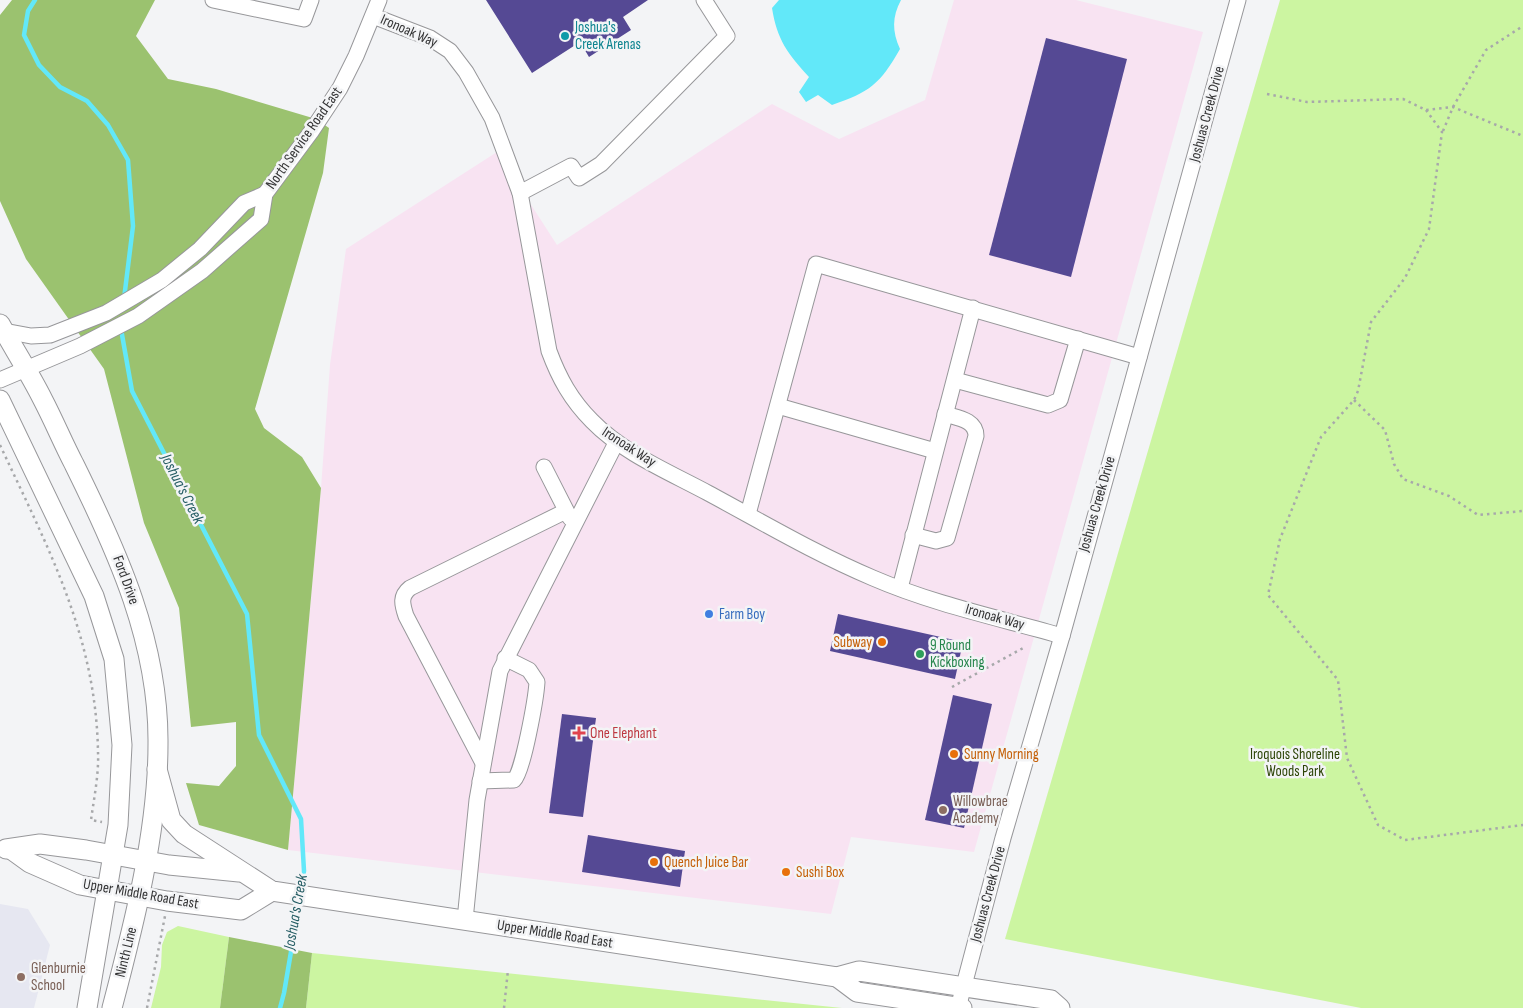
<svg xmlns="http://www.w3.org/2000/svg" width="1523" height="1008" font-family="'Sofia Sans Condensed',sans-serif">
	<rect width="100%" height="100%" fill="#f3f4f6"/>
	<!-- commercial -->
	<path fill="#f8e3f2" d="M954 0H1076L1203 32 974 852 851 837 831 914 288 850 321 488 330 365 346 249 497 152 557 245 772 104 839 139 925 100Z"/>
	<!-- built -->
	<path fill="#e6e7f1" d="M0 904 28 909 50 945 34 1008H0Z"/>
	<!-- green -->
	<g fill="#ccf5a1">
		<path d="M1280 0H1523V1008H1361L1005 939Z"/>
		<path d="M178 926 229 937 220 1008H151L161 967 162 945 167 932Z"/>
		<path d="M312 953 842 1008H306Z"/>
	</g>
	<!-- forest -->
	<g fill="#9bc26f">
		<path d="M12 0H155L136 36 168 79 216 89 316 119 329 128 323 173 255 409 264 428 302 457 321 488 288 850 199 825 186 783 219 786 236 766V722L191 727 179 608 144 523 104 369 26 259 0 201V15Z"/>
		<path d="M229 937 312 953 306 1008H220Z"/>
	</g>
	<!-- water -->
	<path fill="#62e8f9" d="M779 0H901C892 17 892 31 900 49 880 84 870 92 832 105L818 95 806 102 799 92 809 77C788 54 777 40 772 8Z"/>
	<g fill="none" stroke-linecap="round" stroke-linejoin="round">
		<!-- stream -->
		<g stroke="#62e8f9" stroke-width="4.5">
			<path d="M35 0 28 11 24 35 39 65 60 87 87 101 108 125 128 160 133 226 124 299"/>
			<path d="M121 329 132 391 247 614 259 735 301 819 304 871 301 891"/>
			<path d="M280 1008 284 993 300 899"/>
		</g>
	</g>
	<!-- building -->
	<g fill="#554994">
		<path d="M486 0H648L623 17 631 30 589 57 580 42 532 73Z"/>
		<path d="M1046 38 1127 59 1071 277 989 255Z"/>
		<path d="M838 614 963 642 955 679 830 651Z"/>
		<path d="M953 695 992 704 964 828 925 820Z"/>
		<path d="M562 714 596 718 583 817 549 813Z"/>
		<path d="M588 835 685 851 680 887 582 872Z"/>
	</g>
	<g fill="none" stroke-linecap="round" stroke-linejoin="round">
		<!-- minor casing -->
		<g stroke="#97979a" stroke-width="17">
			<g id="minor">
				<path d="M213 0 304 19 311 0"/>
				<path d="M373 16 430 38 450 51 466 72 492 118 520 193 549 351C559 378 571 400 592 421 623 453 669 472 708 493 762 522 816 554 873 578 933 604 999 618 1062 636"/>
				<path d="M520 193 571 166 579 178 601 164 727 36 704 0"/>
				<path d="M4 331 31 336 50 335 106 313 162 280 200 249 244 203 265 194"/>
				<path d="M0 380 80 346 138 316 202 271 261 219 265 194 311 132 340 88 356 56 379 0"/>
				<path d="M955 380 1048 405 1060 400 1078 339"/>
				<path d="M778 406 935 451"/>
				<path d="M544 467 570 518"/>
				<path d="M748 514 816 264 1139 357"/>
				<path d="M913 535 936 541 947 538 976 436C976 420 958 418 945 414"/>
				<path d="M900 588 973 308"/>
				<path d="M483 763 406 616C402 604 400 596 410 588L566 511"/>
				<path d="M480 781 514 780C523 772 536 698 537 682L529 670 505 658"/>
				<path d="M465 920 477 800 500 671 616 443"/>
				<path d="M958 1008 1003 838 1062 636 1238 0"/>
			</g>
		</g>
		<!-- major casing -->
		<g stroke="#97979a" stroke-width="21">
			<g id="major">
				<path d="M0 324C14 349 30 374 43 400 54 421 63 443 74 464 118 553 159 643 158 744 158 831 134 924 112 1008"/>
				<path d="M0 400 94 596 114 659 122 745 118 825 87 1008"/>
				<path d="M157 769 171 820 184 834 272 891 837 977 859 971 1051 1000 1060 1008"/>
				<path d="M6 849 40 844 86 850 169 865 239 872"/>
				<path d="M12 850 30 863 80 885 167 901 241 910 272 891"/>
				<path d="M837 977 857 992 962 1008"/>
			</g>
		</g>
		<!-- path -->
		<g stroke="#a7a8aa" stroke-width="2.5" stroke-dasharray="2.5 4" stroke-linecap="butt">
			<path d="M1267 94 1307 102 1403 99 1426 110 1453 107 1523 136"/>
			<path d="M1426 110 1442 132 1429 229 1405 278 1371 322 1358 391 1354 400 1321 437 1280 539 1268 595 1338 680 1347 758 1378 825 1405 840 1523 825"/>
			<path d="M1443 131 1453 107 1486 50 1523 26"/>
			<path d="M1354 400 1385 430 1394 464 1403 479 1449 496 1478 515 1523 511"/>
			<path d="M0 445C48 548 96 636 98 752 99 774 94 798 91 820L102 822"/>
			<path d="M952 687 1025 647"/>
			<path d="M147 1008 165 916"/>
			<path d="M504 1008 508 970"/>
		</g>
		<!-- minor -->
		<use href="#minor" stroke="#fff" stroke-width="15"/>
		<!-- major -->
		<use href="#major" stroke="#fff" stroke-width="19"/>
	</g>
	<!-- markers -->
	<circle fill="#0f9aa8" stroke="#f3f4f6" stroke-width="2" cx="565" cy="36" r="5"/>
	<circle fill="#3f7fe0" stroke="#f3f4f6" stroke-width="2" cx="709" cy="614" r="5"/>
	<g fill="#e8710a" stroke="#f3f4f6" stroke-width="2">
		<circle cx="882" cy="642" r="5"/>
		<circle cx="954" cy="754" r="5"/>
		<circle cx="654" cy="862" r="5"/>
		<circle cx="786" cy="872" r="5"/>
	</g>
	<circle fill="#2e9e5b" stroke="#f3f4f6" stroke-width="2" cx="920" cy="654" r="5"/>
	<path fill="#e0444e" stroke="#f3f4f6" stroke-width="2" d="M576.5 725.5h5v5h5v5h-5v5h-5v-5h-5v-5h5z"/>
	<g fill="#8d6e63" stroke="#f3f4f6" stroke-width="2">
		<circle cx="943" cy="810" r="5"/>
		<circle cx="21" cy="977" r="5"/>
	</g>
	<g text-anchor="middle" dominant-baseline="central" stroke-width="5" stroke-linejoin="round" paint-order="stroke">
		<!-- culture labels -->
		<g font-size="15" fill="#0d838f" stroke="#f3f4f6" text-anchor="start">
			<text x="575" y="27">Joshua's<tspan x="575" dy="17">Creek Arenas</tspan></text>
		</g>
		<!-- street labels -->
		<g font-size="15" fill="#343435" stroke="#f3f4f6">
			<text transform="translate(409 31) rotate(24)">Ironoak Way</text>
			<text transform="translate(1207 114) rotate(-75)">Joshuas Creek Drive</text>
			<text transform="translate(304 138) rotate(-55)">North Service Road East</text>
			<text transform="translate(629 447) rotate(33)">Ironoak Way</text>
			<text transform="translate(1097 504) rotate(-74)">Joshuas Creek Drive</text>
			<text transform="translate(126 580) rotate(70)">Ford Drive</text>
			<text transform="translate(995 617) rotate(16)">Ironoak Way</text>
			<text transform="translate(141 894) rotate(10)">Upper Middle Road East</text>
			<text transform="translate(988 894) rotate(-75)">Joshuas Creek Drive</text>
			<text transform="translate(555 934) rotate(9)">Upper Middle Road East</text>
			<text transform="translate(126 952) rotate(-76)">Ninth Line</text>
		</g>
		<!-- shop labels -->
		<g font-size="15" fill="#366cbe" stroke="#f3f4f6" text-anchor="start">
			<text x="719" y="614">Farm Boy</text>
		</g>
		<!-- food labels -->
		<g font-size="15" fill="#c56008" stroke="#f3f4f6" text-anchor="start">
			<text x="872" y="642" text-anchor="end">Subway</text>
			<text x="964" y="754">Sunny Morning</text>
			<text x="664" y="862">Quench Juice Bar</text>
			<text x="796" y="872">Sushi Box</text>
		</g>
		<!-- leisure labels -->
		<g font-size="15" fill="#27864d" stroke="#f3f4f6" text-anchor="start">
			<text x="930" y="645">9 Round<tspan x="930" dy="17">Kickboxing</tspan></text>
		</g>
		<!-- health labels -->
		<g font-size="15" fill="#be3a42" stroke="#f3f4f6" text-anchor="start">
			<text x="590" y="733">One Elephant</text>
		</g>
		<!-- park labels -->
		<g font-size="15" fill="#2c4406" stroke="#f3f4f6">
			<text x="1295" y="754">Iroquois Shoreline<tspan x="1295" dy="17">Woods Park</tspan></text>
		</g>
		<!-- education labels -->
		<g font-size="15" fill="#785e54" stroke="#f3f4f6" text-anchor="start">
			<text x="953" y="801">Willowbrae<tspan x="953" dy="17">Academy</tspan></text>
			<text x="31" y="968">Glenburnie<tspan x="31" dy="17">School</tspan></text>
		</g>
		<!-- water labels -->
		<g font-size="16" font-style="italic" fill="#245c63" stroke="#f3f4f6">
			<text transform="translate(182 489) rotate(63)">Joshua's Creek</text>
			<text transform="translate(296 912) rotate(-80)">Joshua's Creek</text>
		</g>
	</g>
</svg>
